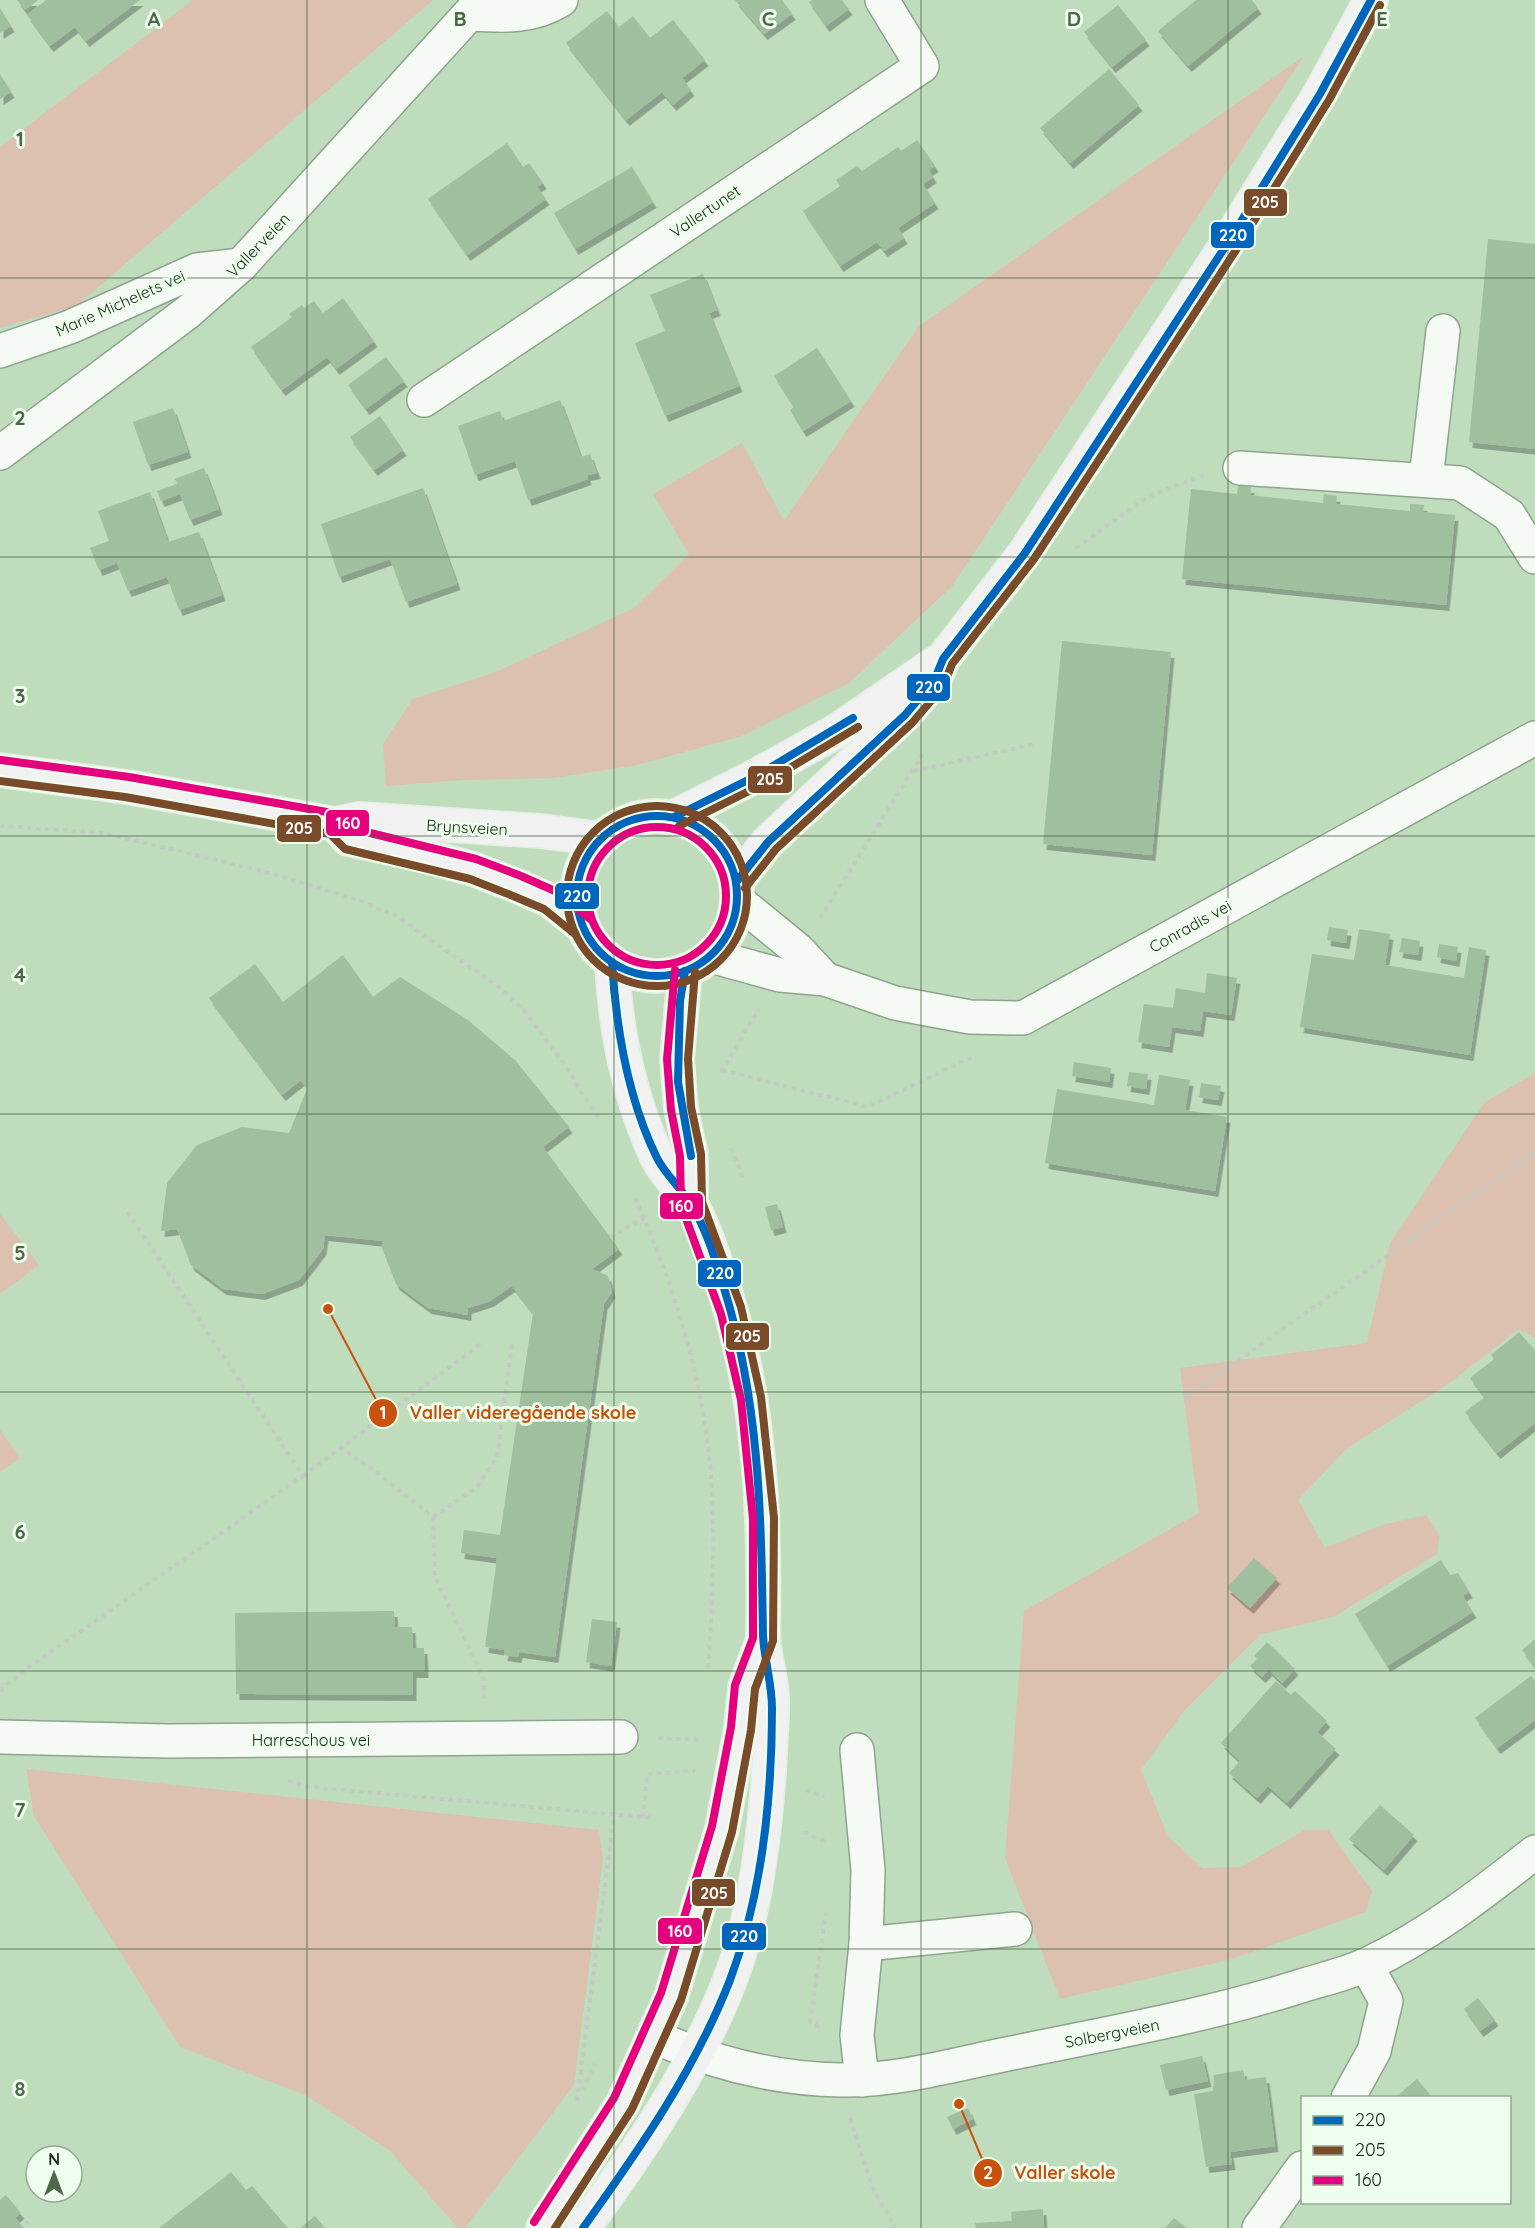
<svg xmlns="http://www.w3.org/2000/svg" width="1535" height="2228" font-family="Quicksand,sans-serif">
	<defs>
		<filter id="shadow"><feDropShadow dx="3.5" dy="6" stdDeviation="0" flood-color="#0004"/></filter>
	</defs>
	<rect width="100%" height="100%" fill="#bfdcbd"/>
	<!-- green -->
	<g fill="#dcc0b0">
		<path d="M193 0H433L76 306 0 328V147Z"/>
		<path d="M1304 56 952 586 849 683 739 737 637 765 554 778 464 780 386 786 383 744 413 699 496 672 634 608 689 554 653 494 742 443 784 521 919 326Z"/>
		<path d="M1535 1073V1338L1519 1329 1448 1384 1346 1449 1298 1500 1325 1548 1382 1525 1426 1515 1439 1535 1437 1554 1333 1617 1261 1634 1184 1711 1141 1770 1168 1836 1202 1868 1241 1867 1305 1830H1328L1372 1891 1366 1912 1232 1959 1060 1999 1005 1858 1024 1611 1199 1513 1180 1368 1367 1343 1390 1243 1485 1102Z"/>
		<path d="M0 1214 39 1265 0 1294Z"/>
		<path d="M0 1430 20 1458 0 1472Z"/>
		<path d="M26 1769 599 1830 603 1858 574 2085 465 2228H458L390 2151 305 2095 180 2047 34 1816Z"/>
	</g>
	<!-- building -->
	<g fill="#a0bf9e" filter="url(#shadow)">
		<path d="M17 0H38L25 10Z"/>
		<path d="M46 0H140L86 41 75 27 50 46 27 15Z"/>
		<path d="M735 0H782L792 14 764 34Z"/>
		<path d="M812 0H842L849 9 826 26 809 2Z"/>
		<path d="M1196 0H1252L1258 8 1188 66 1158 31Z"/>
		<path d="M1118 5 1146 40 1112 67 1084 32Z"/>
		<path d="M0 8 11 26 0 33Z"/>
		<path d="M607 11 619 27 633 16 650 38 673 20 705 60 682 78 691 90 673 105 662 92 626 120 566 43Z"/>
		<path d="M1109 69 1139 105 1070 163 1040 128Z"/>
		<path d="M0 74 11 92 0 99Z"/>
		<path d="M917 140 935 166 929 170 933 177 923 184 935 203 898 228 904 238 884 251 877 242 840 266 803 211 840 186 836 180 857 166 862 171 898 147 901 151Z"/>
		<path d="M507 143 523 167 529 163 543 183 537 187 546 199 467 255 428 199Z"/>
		<path d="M632 167 653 202 575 249 554 213Z"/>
		<path d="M1488 239 1535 244V449L1469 442Z"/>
		<path d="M703 274 717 310 709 313 739 386 665 416 635 343 665 331 650 295Z"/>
		<path d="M343 298 374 341 336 369 327 357 282 390 251 347 292 317 289 314 302 305 304 308 314 301 323 313Z"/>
		<path d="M817 348 851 401 803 431 790 410 794 407 774 376Z"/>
		<path d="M386 357 404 381 366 409 348 385Z"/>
		<path d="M560 400 581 457 590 454 597 473 587 475 588 479 528 500 515 461 475 475 458 426 500 411 503 421Z"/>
		<path d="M173 408 188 452 148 465 133 422Z"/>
		<path d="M380 416 403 450 374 470 350 437Z"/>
		<path d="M204 468 219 509 190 520 180 494 161 501 157 491 177 484 175 479Z"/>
		<path d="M1238 486 1251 487 1250 495 1323 503 1324 494 1337 496 1336 504 1410 511V504L1424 505 1423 512 1455 515 1446 605 1182 579 1191 489 1237 494Z"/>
		<path d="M423 488 457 584 406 602 390 559 339 577 321 524Z"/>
		<path d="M150 492 168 542 199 532 222 595 179 610 167 577 128 591 117 563 99 570 90 548 109 541 98 511Z"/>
		<path d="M1062 641 1171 652 1152 855 1043 844Z"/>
		<path d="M1329 927 1348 930 1346 943 1327 940Z"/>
		<path d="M1359 929 1390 934 1385 965 1397 967 1464 978 1469 947 1486 950 1470 1055 1300 1027 1312 954 1354 960Z"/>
		<path d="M1402 938 1420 941 1418 955 1399 952Z"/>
		<path d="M1439 944 1458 947 1456 961 1437 957Z"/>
		<path d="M343 955 373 997 400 977 468 1020 515 1060 569 1127 543 1147 619 1249 592 1269 608 1276 612 1292 604 1304 555 1657 519 1652 518 1657 504 1655 505 1650 485 1647 497 1558 461 1553 464 1530 500 1535 533 1313 512 1286 490 1301 468 1308V1315L428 1308 396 1284 382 1248 383 1241 325 1235 323 1249 299 1280 262 1294 223 1289 191 1265 177 1229 161 1231 167 1183 197 1145 242 1127 289 1133 307 1089 301 1080 282 1095 209 998 255 964 283 1002Z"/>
		<path d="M1207 973 1237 978 1231 1015 1203 1011 1200 1031 1172 1027 1169 1047 1138 1042 1144 1004 1173 1008 1176 988 1205 993Z"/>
		<path d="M1074 1062 1111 1068 1109 1082 1072 1076Z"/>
		<path d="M1129 1072 1148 1074 1146 1089 1127 1086Z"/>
		<path d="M1159 1075 1190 1080 1185 1110 1227 1117 1215 1191 1045 1163 1057 1089 1154 1105Z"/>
		<path d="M1201 1083 1221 1086 1218 1100 1199 1097Z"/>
		<path d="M777 1204 783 1227 771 1230 765 1207Z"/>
		<path d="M1519 1332 1535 1350V1423L1497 1453 1465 1412 1485 1397 1470 1378 1494 1359 1491 1355Z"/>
		<path d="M1254 1558 1277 1578 1250 1608 1227 1588Z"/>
		<path d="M1441 1560 1450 1575 1458 1573 1469 1592 1464 1595V1598L1473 1612 1387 1666 1355 1614Z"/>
		<path d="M394 1611 395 1627H412L413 1648H424L425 1672H413V1695L236 1694 235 1613Z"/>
		<path d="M592 1619 617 1622 611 1666 586 1662Z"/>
		<path d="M1535 1639V1667L1522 1650Z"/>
		<path d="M1267 1642 1295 1669 1282 1683 1269 1670 1262 1677 1250 1666 1257 1659 1254 1656Z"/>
		<path d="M1531 1676 1535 1681V1720L1497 1748 1475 1718Z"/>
		<path d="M1276 1681 1291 1695 1295 1691 1327 1721 1317 1732 1336 1749 1287 1803 1268 1786 1257 1798 1229 1773 1240 1761 1221 1743Z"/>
		<path d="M1380 1805 1414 1835 1384 1870 1349 1839Z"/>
		<path d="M1478 1998 1495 2020 1480 2031 1464 2009Z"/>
		<path d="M1202 2056 1208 2081 1166 2090 1160 2065Z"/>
		<path d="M1243 2070 1245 2080 1266 2077 1275 2146 1230 2152 1232 2164 1206 2167 1194 2094 1213 2091 1214 2075Z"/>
		<path d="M1417 2079 1433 2098H1395Z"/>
		<path d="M968 2108 973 2119 953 2129 947 2117Z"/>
		<path d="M231 2172 246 2190 252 2186 288 2228H159Z"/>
		<path d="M6 2195 21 2213 15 2218 24 2228H0V2200Z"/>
		<path d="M1043 2209 1044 2228H976L975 2223 1012 2221 1011 2212Z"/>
		<path d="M315 2216 325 2228H300Z"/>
		<path d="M1174 2218 1187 2228H1165Z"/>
	</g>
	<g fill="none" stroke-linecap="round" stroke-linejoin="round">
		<!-- minor casing -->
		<g stroke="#8ea48d" stroke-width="36">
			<g id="minor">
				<path d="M470 14C503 16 532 18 561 0"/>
				<path d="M0 351 70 327 197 270 241 265"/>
				<path d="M424 400 922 66 882 0"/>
				<path d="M0 453 188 312 241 265 482 0"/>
				<path d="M1240 468 1460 483 1509 515 1535 557"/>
				<path d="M1426 479 1443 331"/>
				<path d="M738 901 798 950 825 979"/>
				<path d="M711 956 780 975 825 979 895 1003 970 1017 1023 1018 1535 738"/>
				<path d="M0 1737 168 1741 621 1737"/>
				<path d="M857 1750 868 1870 866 1944 857 2035 862 2080"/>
				<path d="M866 1944 1015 1929"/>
				<path d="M655 2037C713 2063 777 2079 841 2080 899 2081 956 2064 1012 2053 1109 2033 1206 2016 1301 1986 1323 1979 1347 1974 1368 1964 1429 1935 1482 1894 1535 1852"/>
				<path d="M1348 2098 1374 2051 1386 2001 1366 1965"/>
				<path d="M1259 2228 1302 2168"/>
			</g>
		</g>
		<!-- major casing -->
		<g stroke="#e2efe1" stroke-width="36">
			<g id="major">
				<path d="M0 770 127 787 335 824 359 819 541 831 600 839"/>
				<circle cx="657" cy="896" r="80"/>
				<path d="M674 817 758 775 835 732 936 663"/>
				<path d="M335 824 348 839 422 855 473 869 517 886 549 900 583 927"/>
				<path d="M737 881 768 842 905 715 934 681 943 659 1025 553 1227 244 1320 94 1371 0"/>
				<path d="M685 971 677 1059 681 1109 691 1155V1204"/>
				<path d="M543 2228 623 2103 671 1997 722 1829 741 1728 745 1687 762 1642"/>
				<path d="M583 2228C644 2145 715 2040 743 1941 761 1875 768 1802 771 1734 772 1719 773 1702 771 1687 769 1669 763 1652 763 1634 765 1518 761 1406 726 1295 718 1269 703 1222 689 1201 679 1186 665 1173 657 1157 629 1096 615 1030 612 962"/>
			</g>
		</g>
		<!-- path -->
		<g stroke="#c2cac1" stroke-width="4" stroke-dasharray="4.5 4.5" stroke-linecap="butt">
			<path d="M1076 548 1149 496 1204 475"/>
			<path d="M914 771 1034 744"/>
			<path d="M0 826 103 833 258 870 352 898 395 915 503 990 525 1012 562 1061 598 1118"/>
			<path d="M820 918 923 754"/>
			<path d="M722 1070 868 1107 972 1057"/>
			<path d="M721 1072 759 1009"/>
			<path d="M731 1148 744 1181"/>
			<path d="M635 1198C673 1282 701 1372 710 1464 716 1531 713 1600 708 1668"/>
			<path d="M610 1237 644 1218"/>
			<path d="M1186 1397 1535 1152"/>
			<path d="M339 1447 371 1468 433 1517 435 1577 484 1679V1699"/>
			<path d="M303 1476 482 1343"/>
			<path d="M433 1517 476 1488 497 1458 512 1343"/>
			<path d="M0 1691 25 1670 303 1476 125 1208"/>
			<path d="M658 1738 699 1740"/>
			<path d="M288 1781 309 1787 655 1818"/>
			<path d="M806 1790 824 1797"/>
			<path d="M643 1818 647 1774 695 1771"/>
			<path d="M804 1832 824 1841V1845"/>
			<path d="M819 2027 810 2021 826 1912"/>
			<path d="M582 2090 595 2064"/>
			<path d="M577 2101 614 1815"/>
			<path d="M850 2118 872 2186 895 2228"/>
			<path d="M26 2221 31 2228"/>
		</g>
		<!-- minor -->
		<use href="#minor" stroke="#f5faf5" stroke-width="33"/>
		<!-- major -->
		<use href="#major" stroke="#f0f1f0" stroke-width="33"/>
		<!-- bus-1 casing -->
		<g stroke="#eefeed" stroke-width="12">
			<g id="bus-1">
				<circle cx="657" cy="896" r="80"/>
				<path d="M674 817 758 775 853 718"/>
				<path d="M737 881 768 842 905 715 934 681 943 659 1025 553 1227 244 1320 94 1371 0"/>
				<path d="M685 971 680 1001 678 1082 691 1156"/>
				<path d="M583 2228C639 2150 695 2070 730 1980 762 1895 772 1798 772 1708 772 1683 764 1659 763 1635 761 1515 760 1404 724 1288 715 1259 706 1227 689 1201 679 1186 665 1174 657 1158 627 1097 616 1028 612 962"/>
			</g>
		</g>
		<!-- bus-2 casing -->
		<g stroke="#eefeed" stroke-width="12">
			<g id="bus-2">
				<path d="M0 781 125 797 330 834 345 849 470 879 513 896 544 909 576 935"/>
				<circle cx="657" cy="896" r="90"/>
				<path d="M679 826 763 784 858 727"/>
				<path d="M745 888 776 849 912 723 943 687 952 664 1034 559 1236 250 1329 100 1380 5"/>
				<path d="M555 2228 632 2109 681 2000 732 1832 751 1730 755 1689 773 1641 774 1518 761 1397 741 1307 702 1202 701 1154 691 1107 688 1059 695 972"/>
			</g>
		</g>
		<!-- bus-3 casing -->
		<g stroke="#eefeed" stroke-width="12">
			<g id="bus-3">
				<path d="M1 760 129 777 338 814 354 829 476 859 521 876 555 891 590 919"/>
				<circle cx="657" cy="896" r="69"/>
				<path d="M534 2222 614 2098 661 1993 712 1826 731 1727 735 1685 753 1638V1519L741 1400 721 1314 681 1205 680 1156 671 1110 667 1059 675 970"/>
			</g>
		</g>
		<!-- bus-1 -->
		<use href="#bus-1" stroke="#0065bd" stroke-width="8"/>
		<!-- bus-2 -->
		<use href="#bus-2" stroke="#7a4b2a" stroke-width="8"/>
		<!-- bus-3 -->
		<use href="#bus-3" stroke="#e5007d" stroke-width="8"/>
	</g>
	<!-- grid -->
	<path fill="none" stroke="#4f664d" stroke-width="1.5" stroke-opacity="0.55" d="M307 0V2228M614 0V2228M921 0V2228M1228 0V2228M0 278H1535M0 557H1535M0 836H1535M0 1114H1535M0 1392H1535M0 1671H1535M0 1949H1535"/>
	<g text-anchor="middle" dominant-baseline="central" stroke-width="6" stroke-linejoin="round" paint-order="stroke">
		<!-- street labels -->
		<g font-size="16" fill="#122611" stroke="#eefeed">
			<text transform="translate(705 211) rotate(-34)">Vallertunet</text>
			<text transform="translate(258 245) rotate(-46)">Vallerveien</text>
			<text transform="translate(120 303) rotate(-24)">Marie Michelets vei</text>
			<text transform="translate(467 827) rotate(3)">Brynsveien</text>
			<text transform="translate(1190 926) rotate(-29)">Conradis vei</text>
			<text x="311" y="1740">Harreschous vei</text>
			<text transform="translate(1112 2033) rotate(-11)">Solbergveien</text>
		</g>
	</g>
	<g font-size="20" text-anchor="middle" font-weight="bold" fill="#4f664d" stroke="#eefeed" stroke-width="6" stroke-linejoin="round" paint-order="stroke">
		<text x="154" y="26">A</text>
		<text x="460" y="26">B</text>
		<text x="768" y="26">C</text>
		<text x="1074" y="26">D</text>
		<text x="1382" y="26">E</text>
		<text x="20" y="146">1</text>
		<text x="20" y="425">2</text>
		<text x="20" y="703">3</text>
		<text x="20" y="982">4</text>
		<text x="20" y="1260">5</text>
		<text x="20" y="1539">6</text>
		<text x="20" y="1817">7</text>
		<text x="20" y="2096">8</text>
	</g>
	<!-- callouts -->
	<path fill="none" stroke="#c8510d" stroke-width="2" d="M328 1309L383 1413M959 2104L988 2173"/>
	<g fill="#c8510d" stroke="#eefeed" stroke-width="2">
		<circle cx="328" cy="1309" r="6"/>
		<circle cx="959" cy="2104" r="6"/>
		<circle cx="383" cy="1413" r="15"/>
		<circle cx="988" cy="2173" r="15"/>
	</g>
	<g font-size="18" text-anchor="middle" font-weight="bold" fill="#fff">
		<text x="383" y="1419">1</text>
		<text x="988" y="2179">2</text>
	</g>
	<g font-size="18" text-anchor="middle" font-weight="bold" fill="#c8510d" stroke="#eefeed" stroke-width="6" stroke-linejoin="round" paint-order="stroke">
		<text x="523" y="1419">Valler videregående skole</text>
		<text x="1065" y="2179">Valler skole</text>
	</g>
	<g stroke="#eefeed" stroke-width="2">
		<rect x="1243" y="188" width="45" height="29" rx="6" fill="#7a4b2a"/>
		<rect x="1210" y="221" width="45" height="28" rx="6" fill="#0065bd"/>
		<rect x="906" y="673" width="45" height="29" rx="6" fill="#0065bd"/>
		<rect x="747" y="765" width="46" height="29" rx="6" fill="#7a4b2a"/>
		<rect x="325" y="809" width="45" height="28" rx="6" fill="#e5007d"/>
		<rect x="276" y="814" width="46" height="29" rx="6" fill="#7a4b2a"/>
		<rect x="554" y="882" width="46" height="28" rx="6" fill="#0065bd"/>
		<rect x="659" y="1192" width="45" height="28" rx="6" fill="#e5007d"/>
		<rect x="697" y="1259" width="45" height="29" rx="6" fill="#0065bd"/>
		<rect x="725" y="1322" width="45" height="29" rx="6" fill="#7a4b2a"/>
		<rect x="691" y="1878" width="45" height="29" rx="6" fill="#7a4b2a"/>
		<rect x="657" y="1917" width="46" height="28" rx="6" fill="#e5007d"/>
		<rect x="721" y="1922" width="46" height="29" rx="6" fill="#0065bd"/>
	</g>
	<g font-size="16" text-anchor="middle" font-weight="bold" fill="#fff">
		<text x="1265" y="208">205</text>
		<text x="1233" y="241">220</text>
		<text x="929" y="693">220</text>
		<text x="770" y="785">205</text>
		<text x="348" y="829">160</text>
		<text x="299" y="834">205</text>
		<text x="577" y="902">220</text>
		<text x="681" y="1212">160</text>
		<text x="720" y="1279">220</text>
		<text x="747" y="1342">205</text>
		<text x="714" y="1899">205</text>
		<text x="680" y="1937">160</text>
		<text x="744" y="1942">220</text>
	</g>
	<!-- legend -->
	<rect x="1301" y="2096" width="210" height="108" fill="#eefeed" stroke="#96a895" stroke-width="1.5"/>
	<rect x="1313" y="2116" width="30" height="9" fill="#0065bd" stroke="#96a895" stroke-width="1.5"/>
	<text x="1355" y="2126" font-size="18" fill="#122611">220</text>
	<rect x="1313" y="2146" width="30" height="9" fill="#7a4b2a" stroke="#96a895" stroke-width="1.5"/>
	<text x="1355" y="2156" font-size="18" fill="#122611">205</text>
	<rect x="1313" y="2176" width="30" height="9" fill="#e5007d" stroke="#96a895" stroke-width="1.5"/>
	<text x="1355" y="2186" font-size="18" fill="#122611">160</text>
	<!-- north arrow -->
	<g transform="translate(54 2174)"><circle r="28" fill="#eefeed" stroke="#96a895" stroke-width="1.5"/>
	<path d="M0-4.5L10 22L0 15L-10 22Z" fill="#4f664d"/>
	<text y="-9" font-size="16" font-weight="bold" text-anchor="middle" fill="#122611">N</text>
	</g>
</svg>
